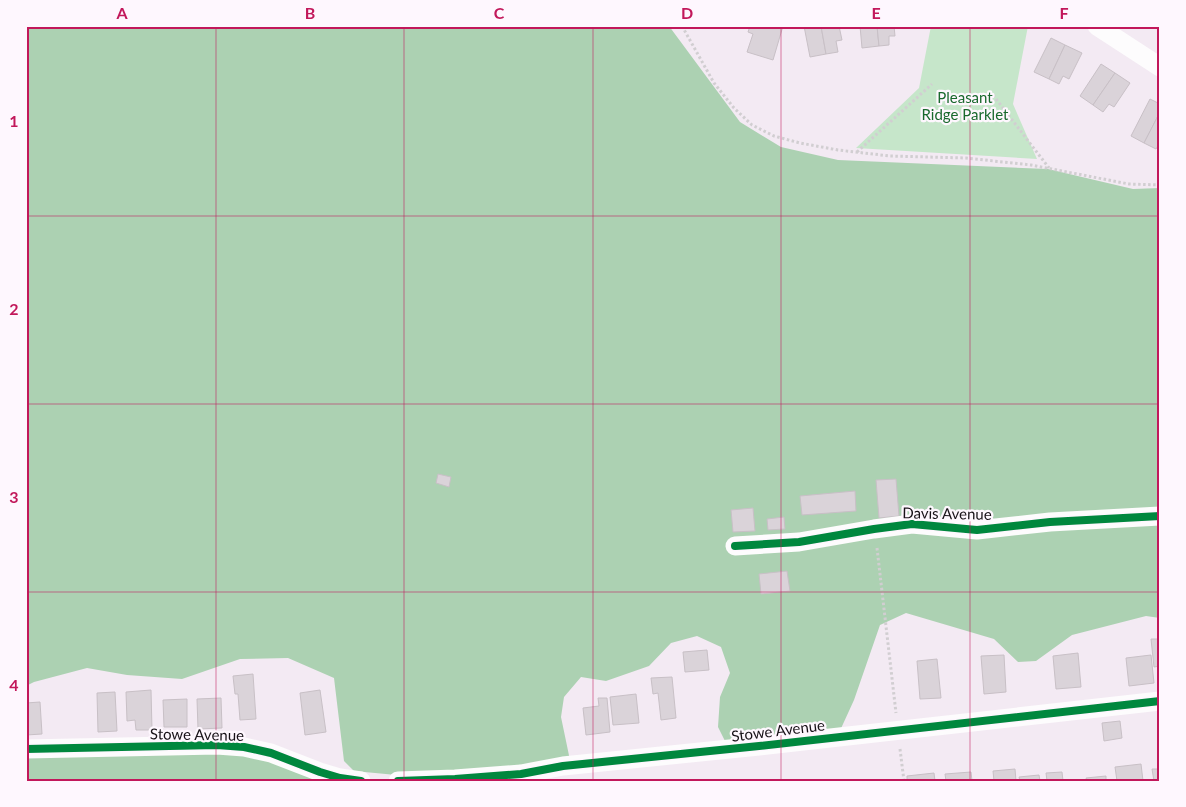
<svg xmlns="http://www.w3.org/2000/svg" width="1186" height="807" font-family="Lato,sans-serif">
	<rect width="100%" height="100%" fill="#f3eaf3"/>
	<!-- green -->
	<path fill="#c6e6ca" d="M931 26H1028L1013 104 1037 159 856 148 919 88Z"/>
	<!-- forest -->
	<g fill="#acd1b2">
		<path d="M26 26H669L740 122 781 147 838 160 1048 169 1133 189 1160 188V618L1146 616 1072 635 1036 661 1018 662 994 639 906 613 880 625 854 700 838 735 728 747 718 727 720 697 730 673 721 647 697 636 671 643 649 666 606 681 581 677 564 697 561 717 571 765 428 778 354 771 344 761 334 678 288 658 240 659 182 679 127 675 87 668 34 682 26 686Z"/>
		<path d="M219 748 342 781H26V753Z"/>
	</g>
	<!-- building -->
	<g fill="#dad3d9" stroke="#c8c0c6">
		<path d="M750 26H783L773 60 747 52 753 34 748 32Z"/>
		<path d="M804 26H821L826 54 810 57Z"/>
		<path d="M821 26H839L842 40 836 41 838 52 826 54Z"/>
		<path d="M860 26H877L879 46 862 48Z"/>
		<path d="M877 26H894L895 36H889V45L879 46Z"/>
		<path d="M1051 38 1065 45 1049 79 1034 72Z"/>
		<path d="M1065 45 1082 53 1069 79 1063 76 1059 84 1049 79Z"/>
		<path d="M1101 64 1115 73 1093 105 1080 96Z"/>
		<path d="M1115 73 1130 83 1114 107 1109 104 1103 112 1093 105Z"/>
		<path d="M1150 99 1160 104V112L1144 143 1131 136Z"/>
		<path d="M1160 112V142L1156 149 1144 143Z"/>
		<path d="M438 474 451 477 449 487 436 483Z"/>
		<path d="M896 479 899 516 879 518 876 480Z"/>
		<path d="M855 491 856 511 802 515 800 496Z"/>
		<path d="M753 508 755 531 733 532 731 510Z"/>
		<path d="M784 517 785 529 768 530 767 519Z"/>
		<path d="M787 571 790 591 761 594 759 574Z"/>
		<path d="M1151 639H1160V666L1154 667Z"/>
		<path d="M707 650 709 670 685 672 683 652Z"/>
		<path d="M1078 653 1081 687 1056 689 1053 656Z"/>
		<path d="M1004 655 1006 692 984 694 981 656Z"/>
		<path d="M1151 655 1154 683 1129 686 1126 658Z"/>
		<path d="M937 659 941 698 920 699 917 661Z"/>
		<path d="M253 674 256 719 240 720 238 694H235L233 676Z"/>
		<path d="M672 677 676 718 661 720 658 693 653 694 651 678Z"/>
		<path d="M151 690 152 730H136L135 720 127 721 126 692Z"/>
		<path d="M320 690 326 732 305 735 300 693Z"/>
		<path d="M115 692 117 731 98 732 97 693Z"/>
		<path d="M636 694 639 723 613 725 610 697Z"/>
		<path d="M221 698 222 728 198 729 197 699Z"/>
		<path d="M598 698H607L610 732 586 735 583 708 599 706Z"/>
		<path d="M187 699V727H164L163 700Z"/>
		<path d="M40 702 42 734 26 735V703Z"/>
		<path d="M1120 721 1122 738 1104 741 1102 723Z"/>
		<path d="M1160 754V781H1154L1152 769H1159L1158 755Z"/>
		<path d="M1141 764 1143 781H1117L1115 767Z"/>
		<path d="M1015 769 1016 781H994L993 771Z"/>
		<path d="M971 772 972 781H946L945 774Z"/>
		<path d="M1062 772 1063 781H1047L1046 773Z"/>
		<path d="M934 773 935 781H907V776Z"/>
		<path d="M1039 775 1040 781H1020L1019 777Z"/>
		<path d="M1106 776V781H1087L1086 778Z"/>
	</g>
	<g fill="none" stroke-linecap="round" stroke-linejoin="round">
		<!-- path -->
		<g stroke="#d1ced1" stroke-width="3" stroke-dasharray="2.5 2.5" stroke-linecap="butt">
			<path d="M682 26 714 83 734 108 752 125 774 136 800 143 838 150 890 156 966 158 1031 165 1129 184 1160 185"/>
			<path d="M993 95 1049 168"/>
			<path d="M857 152 932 84"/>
			<path d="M877 548 896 713"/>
			<path d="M900 749 904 781"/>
		</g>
		<!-- minor -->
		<g stroke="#fdfcfd" stroke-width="19">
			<path d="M1097 26 1160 67"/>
			<path d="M735 546 799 542 874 529 912 524 977 530 1050 522 1160 516"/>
			<path d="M26 749 217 745 244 747 271 753 320 772 340 778 361 781"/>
			<path d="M398 781 455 779 521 774 563 766 759 746 1160 701"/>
		</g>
		<!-- cycleway casing -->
		<g stroke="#fef7fe" stroke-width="11">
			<g id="cycleway">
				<path d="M735 546 799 542 874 529 912 524 977 530 1050 522 1160 516"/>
				<path d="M26 749 217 745 244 747 271 753 320 772 340 778 361 781"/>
				<path d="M398 781 455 779 521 774 563 766 759 746 1160 701"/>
			</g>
		</g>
		<!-- cycleway -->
		<use href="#cycleway" stroke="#00873e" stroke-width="8"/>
	</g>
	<!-- grid -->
	<path fill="none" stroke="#c2185b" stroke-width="1" stroke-opacity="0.55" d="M216 26V781M404 26V781M593 26V781M781 26V781M970 26V781M26 216H1160M26 404H1160M26 592H1160"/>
	<g text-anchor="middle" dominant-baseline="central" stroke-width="4.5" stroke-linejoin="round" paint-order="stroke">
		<!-- park labels -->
		<g font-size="15" fill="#19692d" stroke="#fef7fe">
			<text x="965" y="97">Pleasant<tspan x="965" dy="17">Ridge Parklet</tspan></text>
		</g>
		<!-- street labels -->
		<g font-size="15" fill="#171117" stroke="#fef7fe">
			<text transform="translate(947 513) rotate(1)">Davis Avenue</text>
			<text transform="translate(778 730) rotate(-7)">Stowe Avenue</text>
			<text transform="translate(197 734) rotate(1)">Stowe Avenue</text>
		</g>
	</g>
	<!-- border -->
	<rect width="1186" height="807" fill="none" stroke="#fef7fe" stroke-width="55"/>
	<rect x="28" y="28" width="1130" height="752" fill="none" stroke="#c2185b" stroke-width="2"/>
	<g font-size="16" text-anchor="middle" font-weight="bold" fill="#c2185b">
		<text x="122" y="19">A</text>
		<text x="310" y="19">B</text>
		<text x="499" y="19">C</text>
		<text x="687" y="19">D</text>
		<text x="876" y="19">E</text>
		<text x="1064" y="19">F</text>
		<text x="14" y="127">1</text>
		<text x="14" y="315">2</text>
		<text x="14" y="503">3</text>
		<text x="14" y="691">4</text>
	</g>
</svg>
